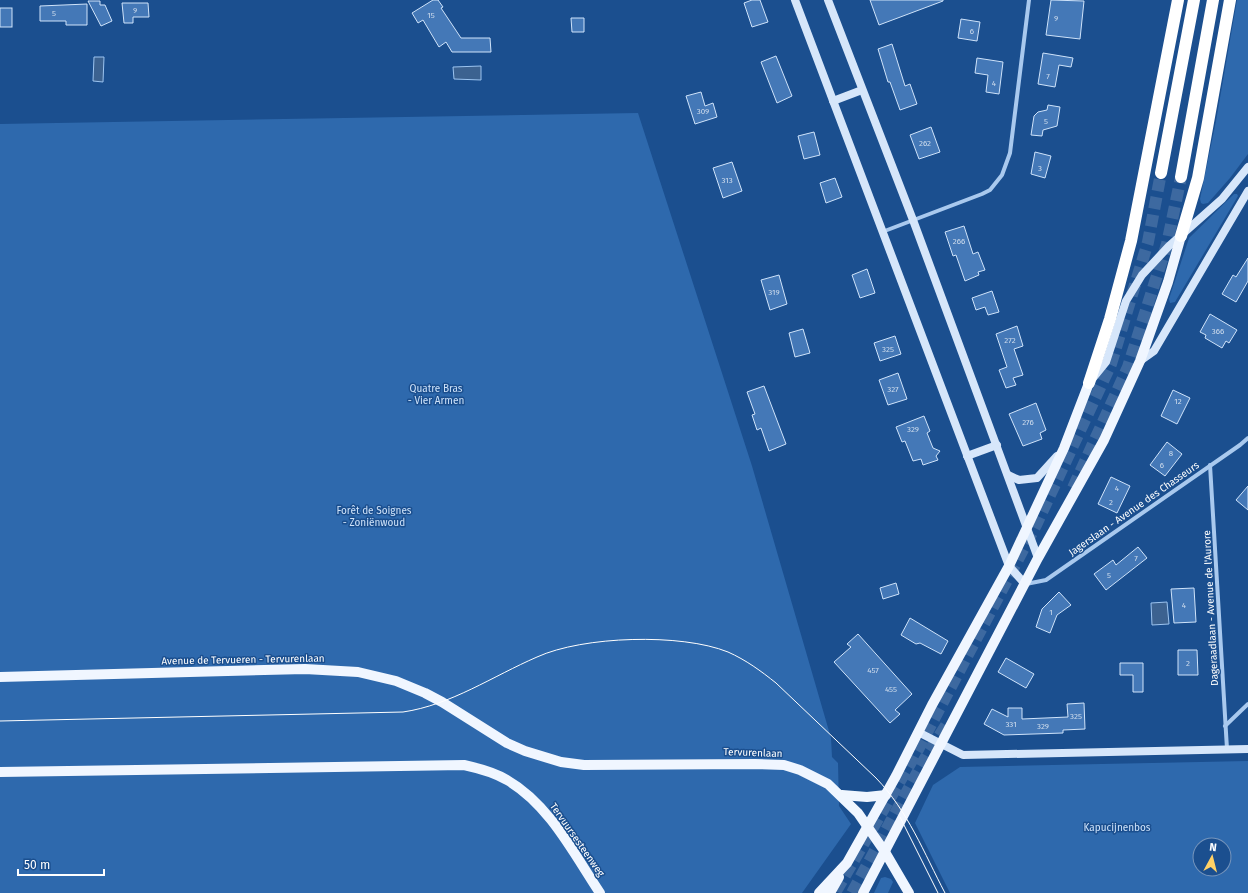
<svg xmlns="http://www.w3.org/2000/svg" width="1248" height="893" font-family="'Fira Sans',sans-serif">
	<rect width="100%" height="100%" fill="#1b4f8f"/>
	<!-- green -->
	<g fill="#2e69ad" fill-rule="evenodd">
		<path d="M1237 0H1248V154L1230 178 1208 203 1203 204 1201 203 1200 199 1216 121Z"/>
		<path d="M638 113 752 466 831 738 832 757 838 763 839 806 851 824 802 893H0V124Z"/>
		<path d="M1234 194H1237L1238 196 1175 302 1170 303 1169 299 1189 238Z"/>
		<path d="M1248 761V893H950L915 823 933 785 960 767ZM1200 845H1224V869H1200Z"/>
		<path d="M885 877 891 879 893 882 888 893H874L881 878Z"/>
	</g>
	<!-- water -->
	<g fill="#3c6290" stroke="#9cc4f0">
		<path d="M94 57H104L103 82 93 81Z"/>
		<path d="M481 66V80L454 79 453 67Z"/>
		<path d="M1167 602 1169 624 1152 625 1151 603Z"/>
	</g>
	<!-- building -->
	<g fill="#4478b7" stroke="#cfe3fa">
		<path d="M433 0H438L443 7 441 8 461 38H490L491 52H452L446 42 439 47 423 20 418 23 412 13Z"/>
		<path d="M752 0H760L768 22 752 27 744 3Z"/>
		<path d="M870 0H943V1L879 25Z"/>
		<path d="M1051 0 1084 1 1080 39 1046 35Z"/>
		<path d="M88 1H100V5H105L112 21 101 26Z"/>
		<path d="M122 3H148L149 17H133V23H124Z"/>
		<path d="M87 4V25H66V21H40V6Z"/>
		<rect x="0" y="8" width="12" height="19"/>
		<path d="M571 18H584V32H572Z"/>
		<path d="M961 19 980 22 977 41 958 38Z"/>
		<path d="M892 44 905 86 910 84 917 104 900 110 890 82H888L878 49Z"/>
		<path d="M1043 53 1073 58 1071 67 1059 65 1055 87 1038 84Z"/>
		<path d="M776 56 792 96 777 103 761 62Z"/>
		<path d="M977 58 1003 62 999 94 986 92 988 75 975 73Z"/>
		<path d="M701 92 705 106 713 103 717 117 695 124 686 96Z"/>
		<path d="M1048 105 1060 107 1057 126 1043 130 1042 136 1031 135 1034 116 1038 112 1047 110Z"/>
		<path d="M931 127 940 152 919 159 910 135Z"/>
		<path d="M814 132 820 155 804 159 798 136Z"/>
		<path d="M1035 152 1051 156 1045 178 1031 174Z"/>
		<path d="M732 162 742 191 723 198 713 168Z"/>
		<path d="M835 178 842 197 826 203 820 183Z"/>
		<path d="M964 226 973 254 978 252 985 270 978 272 979 275 965 281 956 255 953 256 945 232Z"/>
		<path d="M1248 258V281L1236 302 1222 294 1233 275 1236 277Z"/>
		<path d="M867 269 875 293 860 298 852 275Z"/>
		<path d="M779 275 787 304 770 310 761 280Z"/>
		<path d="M992 291 999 312 988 315 985 307 976 310 972 298Z"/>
		<path d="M1210 314 1237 330 1229 343 1226 341 1222 348 1205 338 1206 335 1200 332Z"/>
		<path d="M1017 326 1023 346 1014 349 1023 375 1013 378 1016 385 1006 388 999 370 1007 367 996 334Z"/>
		<path d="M803 329 810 353 795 357 789 333Z"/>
		<path d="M895 336 901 354 880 361 874 343Z"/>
		<path d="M898 373 907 399 888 405 879 380Z"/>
		<path d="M764 386 786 444 769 451 761 428 757 430 752 415 755 414 747 392Z"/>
		<path d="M1173 390 1190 398 1177 424 1161 416Z"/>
		<path d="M1036 403 1046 430 1040 433 1042 439 1023 446 1009 414Z"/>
		<path d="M924 416 930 431 927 433 933 448 940 451 936 456 938 460 923 465 921 459 913 461 905 441 902 442 896 427Z"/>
		<path d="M1167 442 1182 454 1165 476 1150 465Z"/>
		<path d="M1111 477 1130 486 1117 513 1098 504Z"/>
		<path d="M1248 486V510L1236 500Z"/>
		<path d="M1138 547 1147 558 1106 590 1094 574 1113 560 1116 565Z"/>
		<path d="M896 583 899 594 883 599 880 588Z"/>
		<path d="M1194 588 1196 622 1174 623 1171 589Z"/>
		<path d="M1059 592 1071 605 1057 615 1050 633 1036 627 1042 609Z"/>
		<path d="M910 618 948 641 941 654 920 643 916 644 901 635Z"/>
		<path d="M858 634 912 694 895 710 900 714 890 723 834 662 851 647 847 644Z"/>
		<path d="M1178 650H1197L1198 675H1178Z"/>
		<path d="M1006 658 1034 674 1026 688 998 672Z"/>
		<path d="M1120 663H1143V692H1133V675H1120Z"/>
		<path d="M1084 703 1085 729 1063 730V733L1004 735 984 724 992 709 1008 717V708H1022V719L1068 717 1067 704Z"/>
	</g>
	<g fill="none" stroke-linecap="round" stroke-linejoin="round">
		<!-- highway-tunnel -->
		<g stroke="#3d69a0" stroke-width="12" stroke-dasharray="12 6" stroke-linecap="butt">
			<path d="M1073 488 1128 367 1167 244 1181 177"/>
			<path d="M836 891 914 757 1036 525 1111 364 1148 242 1161 173"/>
			<path d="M852 893 928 753 949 721"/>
		</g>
		<!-- street -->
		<g stroke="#a9c9ee" stroke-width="4">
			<path d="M882 232 982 194 990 190 1002 175 1010 153 1029 0"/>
			<path d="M1210 465 1227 749"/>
			<path d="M1026 584 1046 580 1240 445 1248 438"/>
			<path d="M1225 726 1248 704"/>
		</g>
		<!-- secondary -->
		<g stroke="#d6e6fa" stroke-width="8">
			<path d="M795 0 1009 566 1025 584"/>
			<path d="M828 0 913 220 1038 558"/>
			<path d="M833 101 862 90"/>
			<path d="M1140 361 1154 351 1248 191"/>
			<path d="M1093 378 1106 362 1126 301 1142 275 1169 246 1222 199 1248 167"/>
			<path d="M967 456 997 445"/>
			<path d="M1008 475 1019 480 1037 478 1057 456"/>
			<path d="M920 733 963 755 1248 749"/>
		</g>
		<!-- primary -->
		<g stroke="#f0f6ff" stroke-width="10">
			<path d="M0 677 305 669 358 672 396 681 425 693 442 702 507 743 525 751 561 762 584 765 755 764 784 765 800 770 828 784 858 813 885 852 909 893"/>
			<path d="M0 772 464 765C478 768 494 772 507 780 549 804 574 854 600 893"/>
			<path d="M842 795 867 797 886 795"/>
			<path d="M819 893 847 863 896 776 932 705 1009 566 1064 448 1089 383"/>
			<path d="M830 893 839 877"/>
			<path d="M863 893 1038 558 1104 440 1140 361 1168 282 1181 236"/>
		</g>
		<!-- highway -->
		<g stroke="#fff" stroke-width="12">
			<path d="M1161 173 1194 0"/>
			<path d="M1181 177 1213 0"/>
			<path d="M1181 236 1198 178 1230 0"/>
			<path d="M1089 383 1110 319 1131 241 1178 0"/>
		</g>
		<!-- tram -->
		<g stroke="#fff" stroke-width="1">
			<path d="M0 721 403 712C451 705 493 676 537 657 583 636 681 633 728 652 746 660 761 671 776 683L876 778C908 811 924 853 945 893"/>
			<path d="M900 817 938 893"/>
		</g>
	</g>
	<g text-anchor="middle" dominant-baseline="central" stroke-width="3" stroke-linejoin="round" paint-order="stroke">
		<!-- number labels -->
		<g font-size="8" fill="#d0dded">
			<text x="135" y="10">9</text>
			<text x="54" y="13">5</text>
			<text x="431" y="15">15</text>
			<text x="1056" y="18">9</text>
			<text x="972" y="31">6</text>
			<text x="1048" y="76">7</text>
			<text x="994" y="83">4</text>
			<text x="703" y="111">309</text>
			<text x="1046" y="121">5</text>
			<text x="925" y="143">262</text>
			<text x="1040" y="168">3</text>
			<text x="727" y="180">313</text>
			<text x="959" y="241">266</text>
			<text x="774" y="292">319</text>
			<text x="1218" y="331">366</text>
			<text x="1010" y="340">272</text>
			<text x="888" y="349">325</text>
			<text x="893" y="389">327</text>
			<text x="1178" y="401">12</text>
			<text x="1028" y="422">276</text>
			<text x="913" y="429">329</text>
			<text x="1171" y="453">8</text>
			<text x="1162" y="465">6</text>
			<text x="1117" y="488">4</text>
			<text x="1111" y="502">2</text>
			<text x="1136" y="558">7</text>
			<text x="1109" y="575">5</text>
			<text x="1184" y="605">4</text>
			<text x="1051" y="612">1</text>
			<text x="1188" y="663">2</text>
			<text x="873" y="670">457</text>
			<text x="891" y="689">455</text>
			<text x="1076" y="716">325</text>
			<text x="1011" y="724">331</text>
			<text x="1043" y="726">329</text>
		</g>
		<!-- park labels -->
		<g font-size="10" fill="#cfe3fa" stroke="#1b4f8f">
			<text x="436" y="389">Quatre Bras<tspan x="436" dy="12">- Vier Armen</tspan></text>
			<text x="374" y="511">Forêt de Soignes<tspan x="374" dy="12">- Zoniënwoud</tspan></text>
			<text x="1117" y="828">Kapucijnenbos</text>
		</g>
		<!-- street labels -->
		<g font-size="10" fill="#fff" stroke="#1b4f8f">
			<text transform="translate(1134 509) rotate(-35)">Jagerslaan - Avenue des Chasseurs</text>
			<text transform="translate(1211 608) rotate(-93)">Dageraadlaan - Avenue de l'Aurore</text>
			<text transform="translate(243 660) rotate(-1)">Avenue de Tervueren - Tervurenlaan</text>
			<text transform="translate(753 753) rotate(2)">Tervurenlaan</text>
			<text transform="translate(577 840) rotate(55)">Tervuursesteenweg</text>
		</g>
	</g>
	<!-- north arrow -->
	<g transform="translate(1212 857) rotate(7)"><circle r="19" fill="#1b4f8f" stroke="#7695bc"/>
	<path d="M0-3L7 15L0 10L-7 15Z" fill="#ffd166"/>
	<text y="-6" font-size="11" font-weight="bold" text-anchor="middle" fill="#ffffff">N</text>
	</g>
	<!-- scale -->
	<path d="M18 869v6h86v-6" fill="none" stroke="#ffffff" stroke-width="2"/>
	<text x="24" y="869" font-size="12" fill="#ffffff" stroke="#1b4f8f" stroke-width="3" paint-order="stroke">50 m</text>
</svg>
